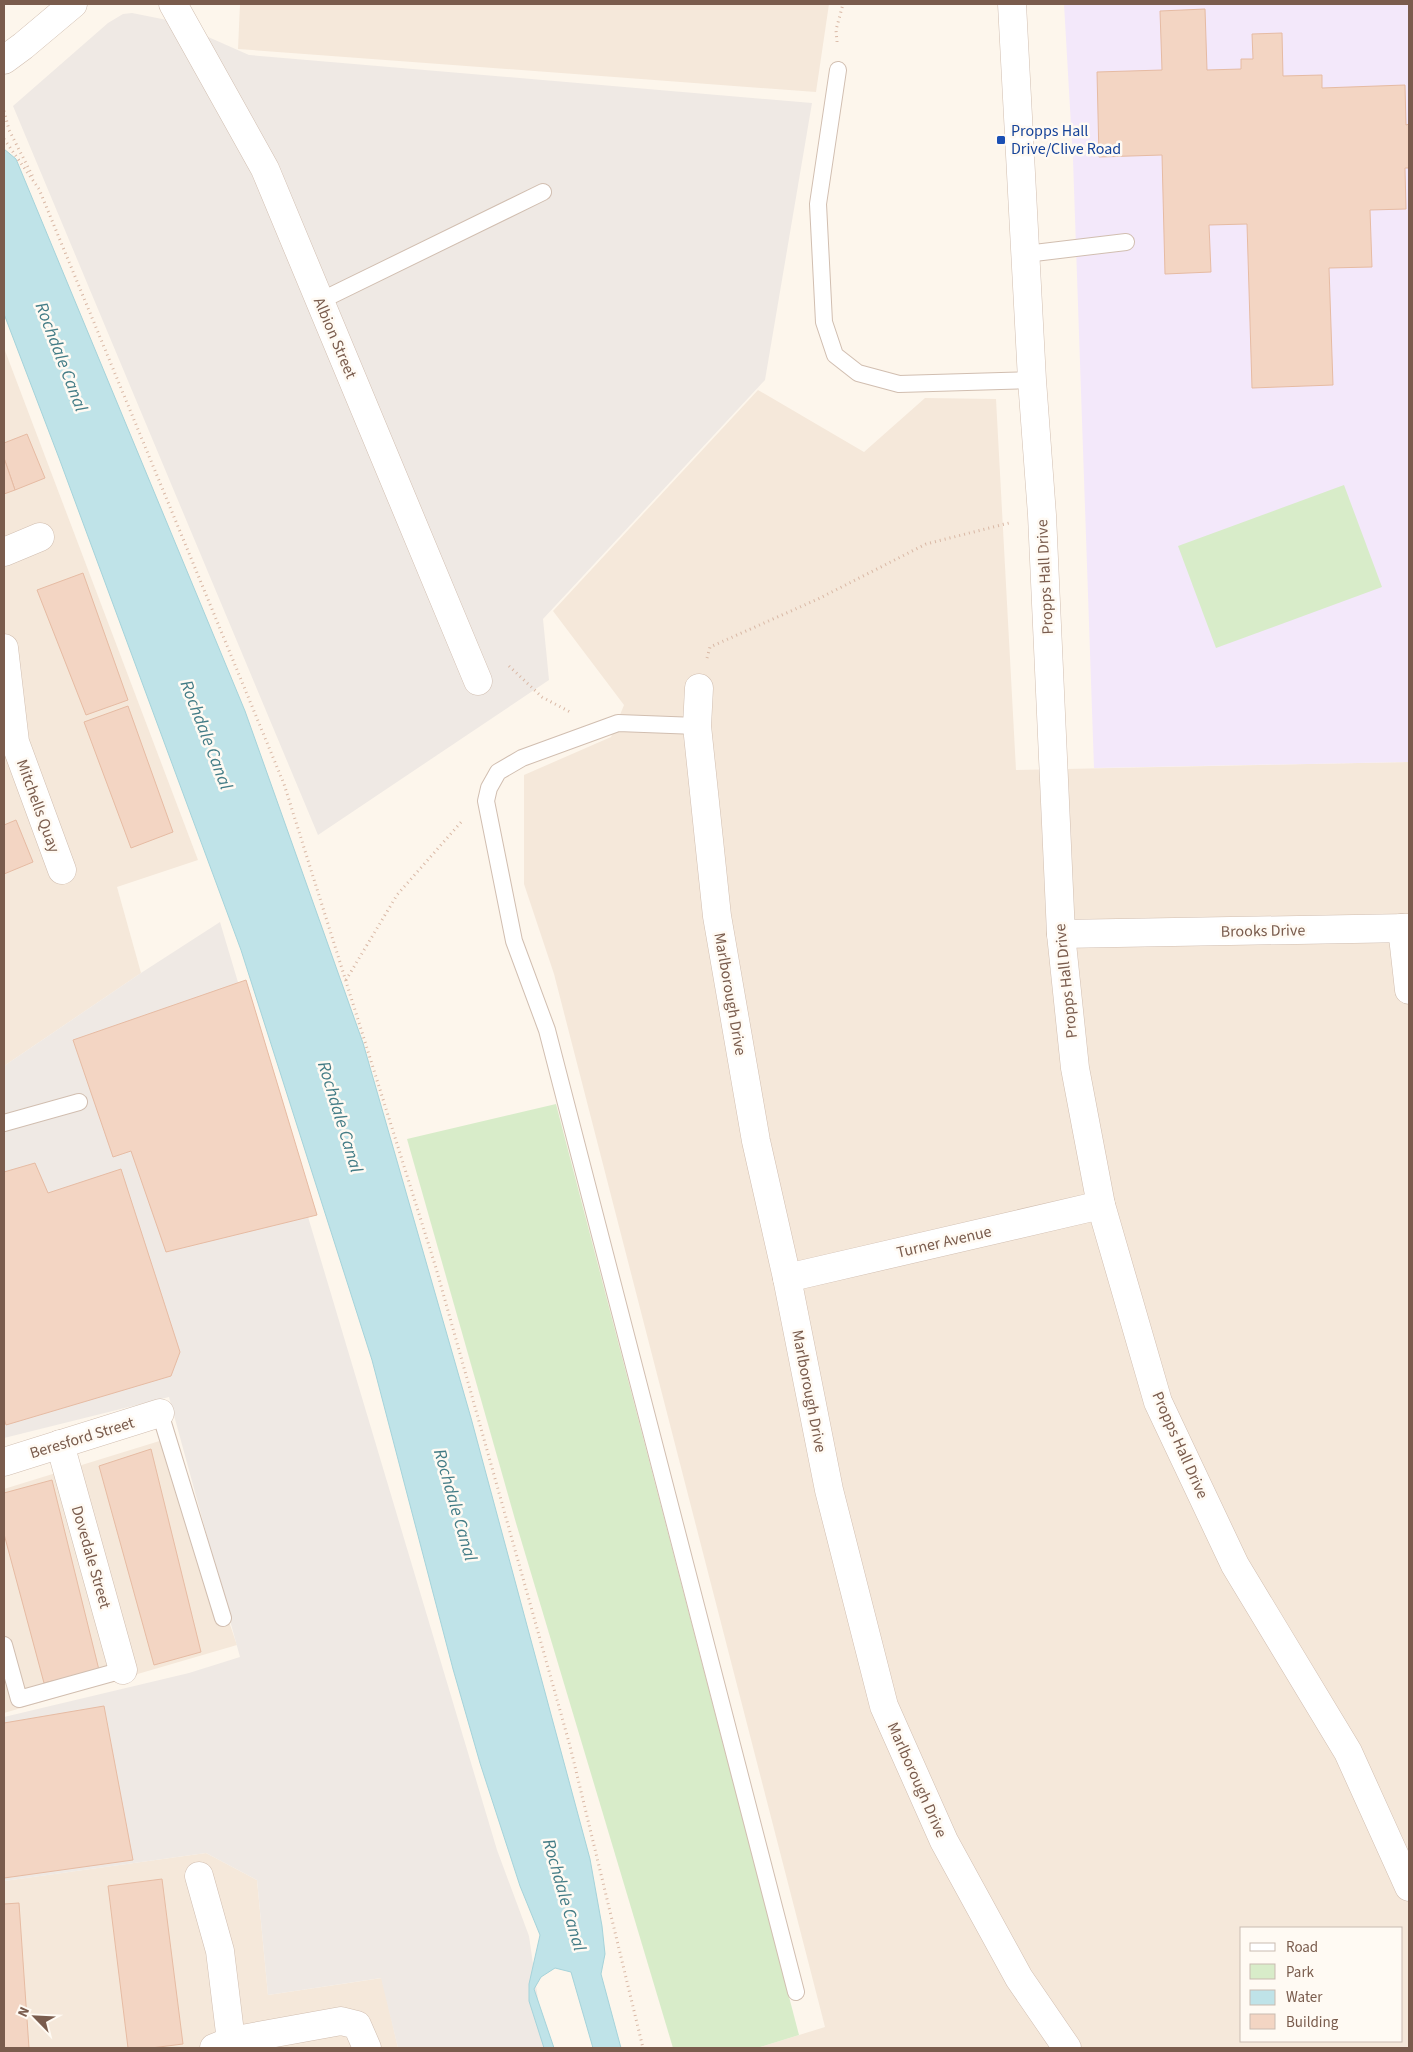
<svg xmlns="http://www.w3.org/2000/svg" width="1413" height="2052" font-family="'Source Sans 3',sans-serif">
	<rect width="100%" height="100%" fill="#fdf6ec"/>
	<!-- residential -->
	<g fill="#f5e8da" fill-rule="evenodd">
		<path d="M240 4H829L816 92 238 49Z"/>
		<path d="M4 348 198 860 117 887 141 973 4 1066Z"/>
		<path d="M758 390 864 452 925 398 996 399 1016 770 1409 762V2048H757L825 2027 554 974 524 884V775L611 737 624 705 553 611ZM1242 1928H1402V2041H1242Z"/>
		<path d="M166 1439 237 1645 4 1713V1489Z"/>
		<path d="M206 1853 257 1880 268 1995 382 1978 398 2048H4V1881Z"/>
	</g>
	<!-- industrial -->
	<g fill="#efe9e4">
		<path d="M132 13 172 21 249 55 812 103 765 380 543 619 549 680 318 835 13 106 108 23 123 14Z"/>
		<path d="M220 922 497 1850 529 1936 545 2048H398L381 1978 268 1995 257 1880 206 1853 4 1881V1717L189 1673 240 1657 169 1397 4 1438V1066L141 973Z"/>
	</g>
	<!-- education -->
	<path fill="#f3e8fa" d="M1064 4H1409V762L1094 768 1073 160Z"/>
	<!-- green -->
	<g fill="#d8ecc9">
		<path d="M1344 485 1382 587 1216 648 1178 546Z"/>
		<path d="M556 1104 799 2035 757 2048H673L516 1523 407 1139Z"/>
	</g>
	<!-- water -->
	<path fill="#bfe3e8" stroke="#a5d3da" d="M4 149 16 159 245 711 363 1043 471 1418 590 1859 602 1926 605 1954 601 1974 621 2048H593L571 1972 555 1968 541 1977 534 1989 554 2048H544L529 2001V1984L540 1935 520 1886 480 1763 453 1669 372 1360 241 950 59 458 4 314Z"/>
	<!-- building -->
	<g fill="#f3d5c3" stroke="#e6bba3">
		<path d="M1205 9 1207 70 1241 69V59H1253L1252 34 1282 33 1283 76 1322 75V88L1405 85 1406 125 1409 124V168H1405L1406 209 1370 210 1372 267 1329 268 1333 385 1252 388 1247 224 1209 225 1211 272 1165 274 1162 155 1099 157 1097 72 1162 70 1160 11Z"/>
		<path d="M27 434 45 478 15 490 4 458V443Z"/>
		<path d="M4 458 15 490 4 494Z"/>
		<path d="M83 573 128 700 86 715 37 590Z"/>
		<path d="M128 706 173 832 131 848 84 722Z"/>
		<path d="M16 820 33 862 4 874V825Z"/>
		<path d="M246 980 317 1215 166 1252 131 1151 113 1157 73 1040Z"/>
		<path d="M35 1163 48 1193 121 1169 180 1352 171 1376 6 1425 4 1418V1172Z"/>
		<path d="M151 1449 201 1652 154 1665 99 1466Z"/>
		<path d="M52 1480 99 1670 44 1683 4 1534V1493Z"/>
		<path d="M104 1706 133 1860 4 1878V1723Z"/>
		<path d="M162 1879 183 2044 151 2048H128L108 1886Z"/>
		<path d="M19 1903 29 2048H4V1904Z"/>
	</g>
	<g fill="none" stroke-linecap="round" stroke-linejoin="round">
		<!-- service casing -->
		<g stroke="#d1beb0" stroke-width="18">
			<g id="service">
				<path d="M838 70 818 204 824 322 835 355 858 373 899 384 1032 380"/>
				<path d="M1026 254 1126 242"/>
				<path d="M320 301 543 192"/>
				<path d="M697 726 618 723 522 758 498 772 489 788 486 801 514 941 547 1030 796 1992"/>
				<path d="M4 1123 79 1102"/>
				<path d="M160 1413 223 1618"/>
				<path d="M4 1645 19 1699 123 1670"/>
			</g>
		</g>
		<!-- minor casing -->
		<g stroke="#d1beb0" stroke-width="29">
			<g id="minor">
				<path d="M173 4 265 169 478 681"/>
				<path d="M1012 4 1032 380 1042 515 1061 934 1075 1068 1101 1205 1158 1402 1235 1565 1348 1752 1409 1887"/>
				<path d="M4 552 40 537"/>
				<path d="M4 648 15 742 62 870"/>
				<path d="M699 688 697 726 717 916 756 1141 787 1278 829 1490 884 1706 944 1841 1019 1978 1067 2048"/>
				<path d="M1402 928 1409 990"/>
				<path d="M1061 934 1409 928"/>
				<path d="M787 1278 1101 1205"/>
				<path d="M60 1444 123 1670"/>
				<path d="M4 1462 160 1413"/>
				<path d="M199 1876 220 1951 231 2041"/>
				<path d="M214 2048 231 2041 341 2021 357 2025 367 2048"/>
			</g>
		</g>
		<!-- tertiary casing -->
		<g stroke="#d1beb0" stroke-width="29">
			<path id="tertiary" d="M4 60 23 46 73 4"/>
		</g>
		<!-- path -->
		<g stroke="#d9b8a5" stroke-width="3" stroke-dasharray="1 4" stroke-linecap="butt">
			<path d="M837 42 836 30 843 4"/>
			<path d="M4 111 9 130 34 179"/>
			<path d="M4 139 39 189 284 784 436 1268 570 1746 643 2048"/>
			<path d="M707 658 710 647 818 599 926 544 1009 523"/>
			<path d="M509 666 542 697 570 712"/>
			<path d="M346 980 397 895 463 820"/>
		</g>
		<!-- service -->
		<use href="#service" stroke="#fff" stroke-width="16"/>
		<!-- minor -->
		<use href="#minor" stroke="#fff" stroke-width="28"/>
		<!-- tertiary -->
		<use href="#tertiary" stroke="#fff" stroke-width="28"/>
	</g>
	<!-- markers -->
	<rect fill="#1a4fb4" stroke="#fffaf3" stroke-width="2" x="996" y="135" width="10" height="10" rx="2.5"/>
	<g text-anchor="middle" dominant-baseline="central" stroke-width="5" stroke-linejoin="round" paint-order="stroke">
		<!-- transit labels -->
		<g font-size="16" fill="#164399" stroke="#fffaf3" text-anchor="start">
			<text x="1011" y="131">Propps Hall<tspan x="1011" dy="18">Drive/Clive Road</tspan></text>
		</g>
		<!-- street labels -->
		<g font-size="16" fill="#7a5c4d" stroke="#fffaf3">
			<text transform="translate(335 338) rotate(67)">Albion Street</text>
			<text transform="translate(1045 577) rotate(-93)">Propps Hall Drive</text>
			<text transform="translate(38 806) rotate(70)">Mitchells Quay</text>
			<text transform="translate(1263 931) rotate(-1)">Brooks Drive</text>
			<text transform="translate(1066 981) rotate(-96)">Propps Hall Drive</text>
			<text transform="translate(730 994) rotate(80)">Marlborough Drive</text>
			<text transform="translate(944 1242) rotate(-13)">Turner Avenue</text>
			<text transform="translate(809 1391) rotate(79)">Marlborough Drive</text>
			<text transform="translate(82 1438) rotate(-17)">Beresford Street</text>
			<text transform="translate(1180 1445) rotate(66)">Propps Hall Drive</text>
			<text transform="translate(91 1557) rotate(74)">Dovedale Street</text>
			<text transform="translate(917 1780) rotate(66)">Marlborough Drive</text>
		</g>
		<!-- water labels -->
		<g font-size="18" font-style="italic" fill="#437c86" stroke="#fffaf3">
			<text transform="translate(61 357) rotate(69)">Rochdale Canal</text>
			<text transform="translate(206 735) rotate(69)">Rochdale Canal</text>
			<text transform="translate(340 1117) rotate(73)">Rochdale Canal</text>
			<text transform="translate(455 1505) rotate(74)">Rochdale Canal</text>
			<text transform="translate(564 1895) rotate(74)">Rochdale Canal</text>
		</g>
	</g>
	<!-- border -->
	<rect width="1413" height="2052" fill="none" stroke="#7a5c4d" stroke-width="10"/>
	<!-- legend -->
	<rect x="1240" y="1927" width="162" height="115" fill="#fffaf3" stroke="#cabbb1"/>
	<rect x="1250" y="1943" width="25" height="8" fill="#ffffff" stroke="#cabbb1"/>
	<text x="1286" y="1952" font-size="15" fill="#7a5c4d">Road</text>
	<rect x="1250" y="1964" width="25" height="15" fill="#d8ecc9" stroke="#cabbb1"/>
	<text x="1286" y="1977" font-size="15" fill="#7a5c4d">Park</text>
	<rect x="1250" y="1990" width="25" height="15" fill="#bfe3e8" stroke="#cabbb1"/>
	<text x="1286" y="2002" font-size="15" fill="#7a5c4d">Water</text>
	<rect x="1250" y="2014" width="25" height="15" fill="#f3d5c3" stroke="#cabbb1"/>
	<text x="1286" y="2027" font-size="15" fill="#7a5c4d">Building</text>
	<!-- north arrow -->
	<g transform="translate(35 2017) rotate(294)" stroke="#fffaf3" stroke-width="4" paint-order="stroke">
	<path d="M0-4L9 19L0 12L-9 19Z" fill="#7a5c4d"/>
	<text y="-8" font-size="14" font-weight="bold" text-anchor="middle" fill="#7a5c4d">N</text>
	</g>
</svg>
